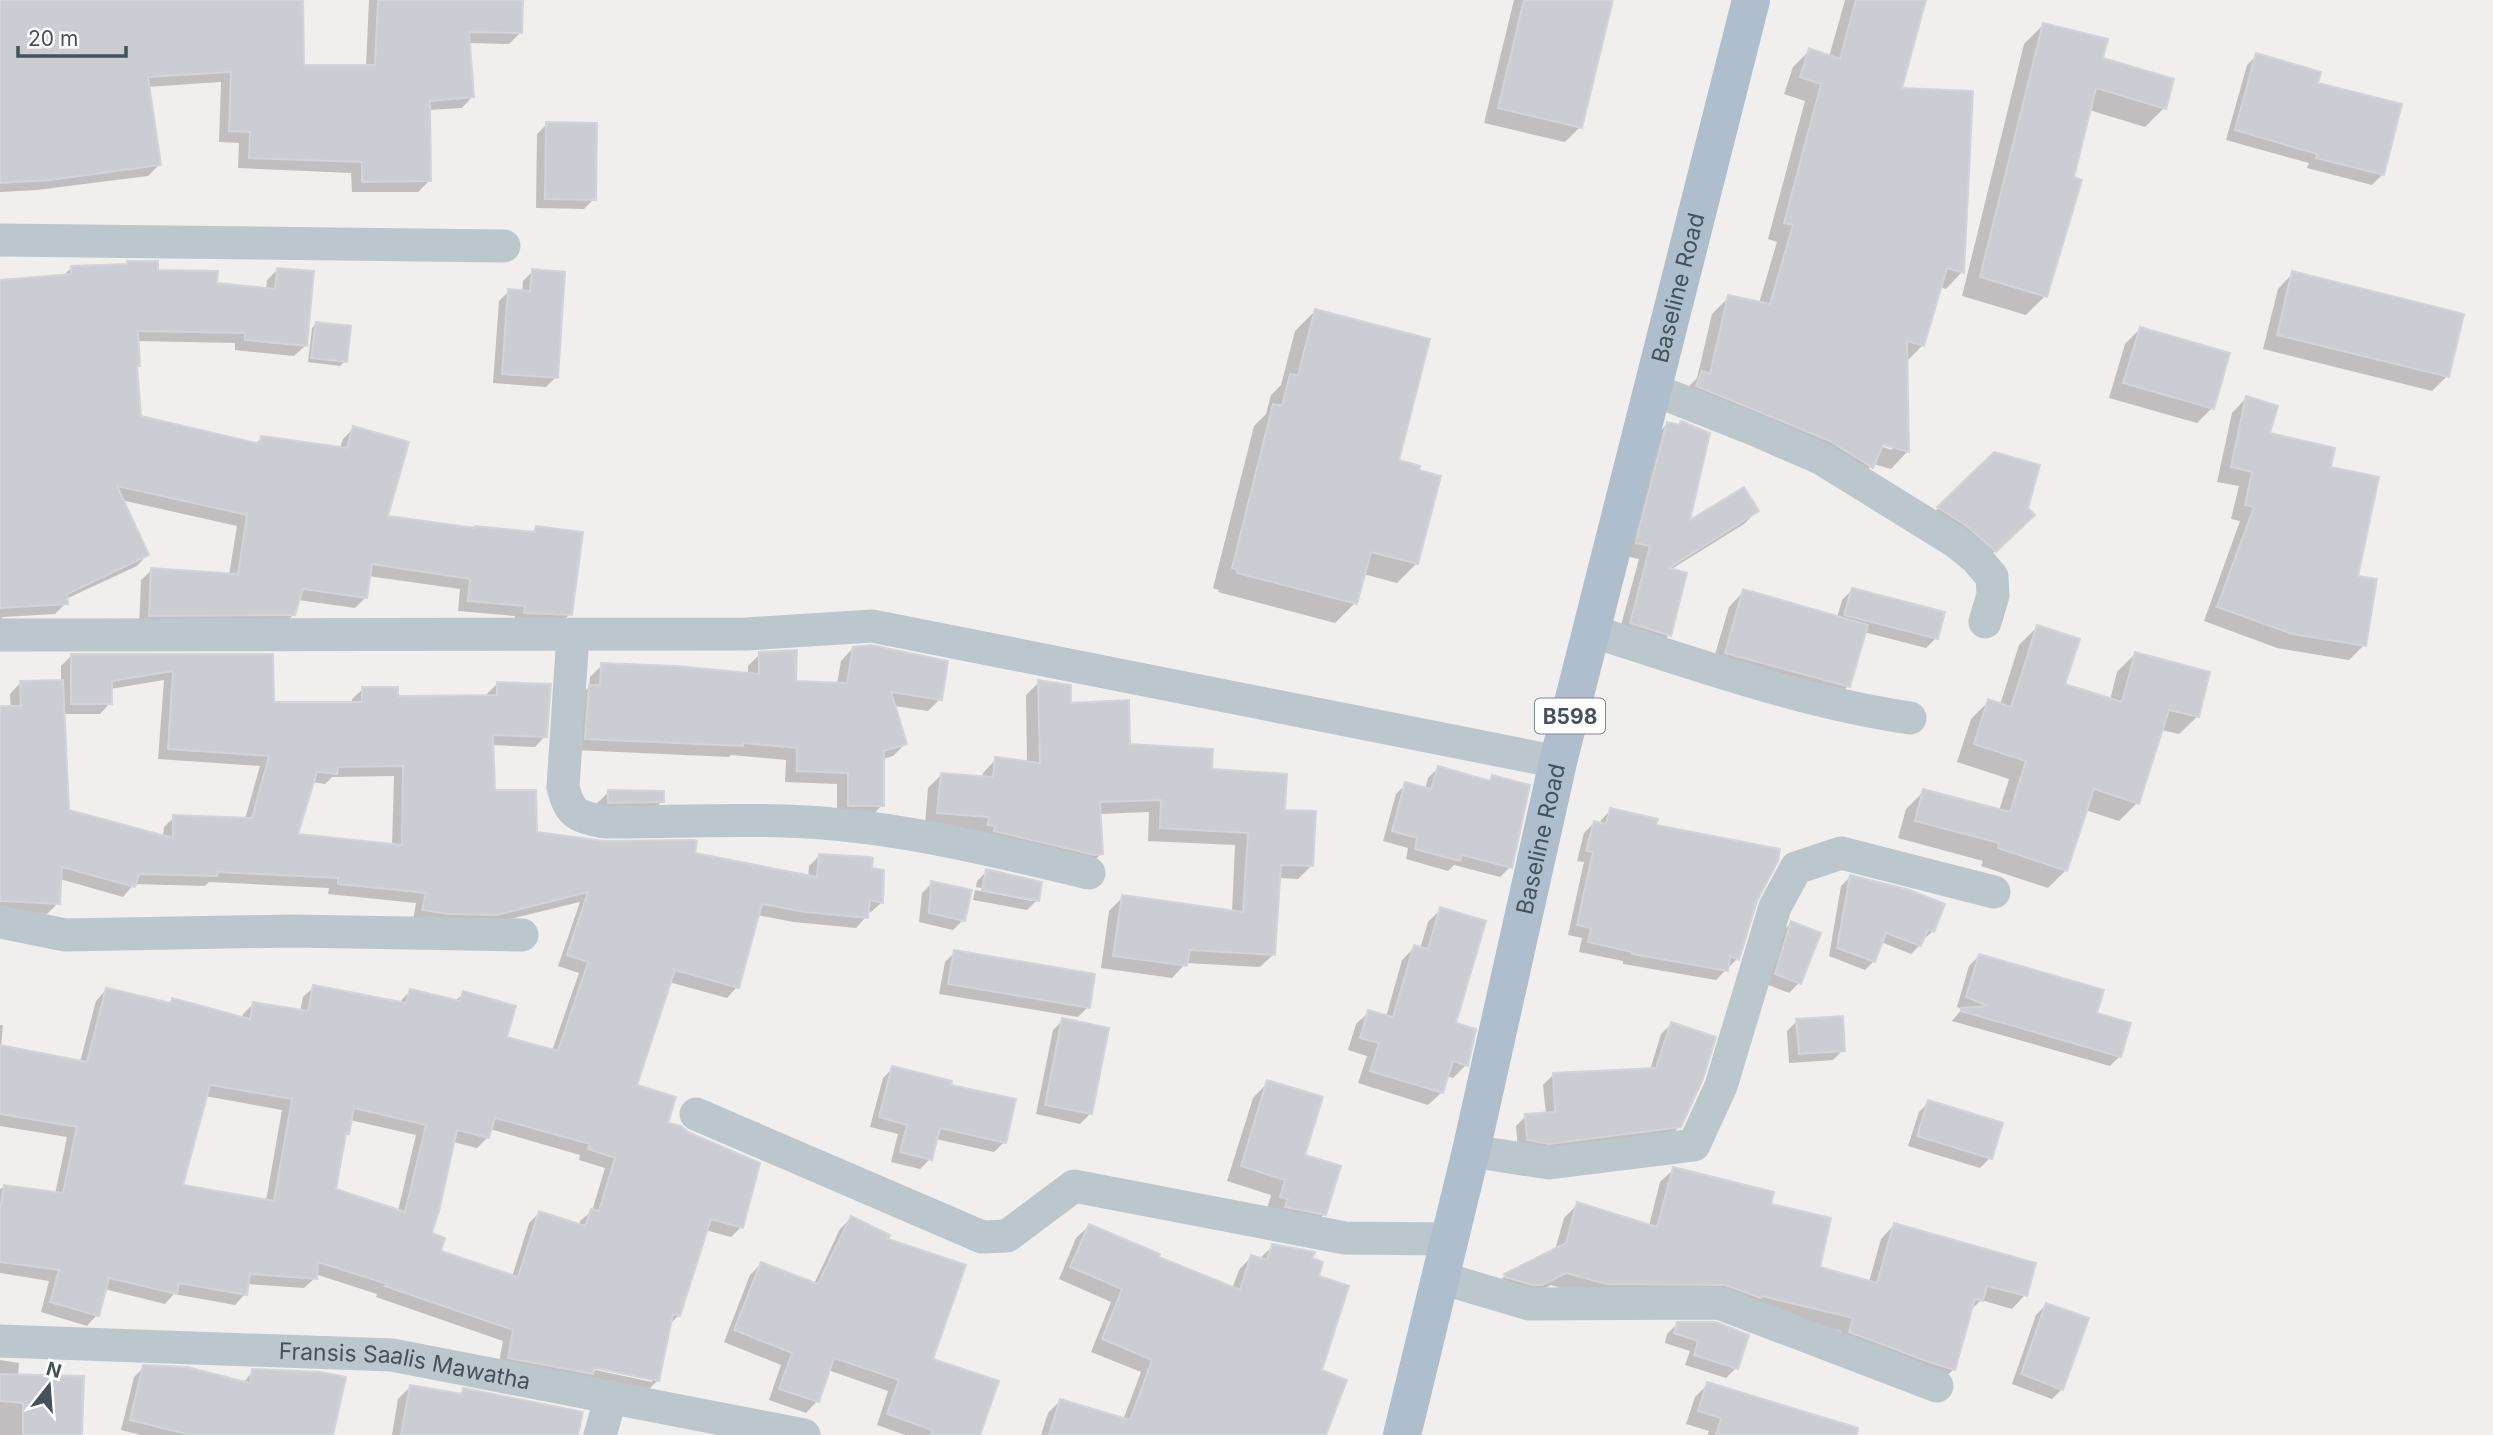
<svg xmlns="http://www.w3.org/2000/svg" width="2493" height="1435" font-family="Inter,sans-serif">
	<rect width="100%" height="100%" fill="#f1eeee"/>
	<!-- shadow -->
	<g fill="#0003" fill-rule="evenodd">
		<path d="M0 0H302V67L366 66 369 0H521L520 33 509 44 468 43 472 97 462 108 429 110V181L418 192H352L351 173 238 168 239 143 219 142 221 82 147 87 159 165 148 176 37 190 0 192Z"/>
		<path d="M1514 0H1611L1580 127 1565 142 1484 123Z"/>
		<path d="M1845 0H1924L1900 90 1962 272 1946 289 1940 287 1923 345 1906 362 1907 452 1891 469 1873 464 1855 484 1685 390 1697 378 1712 314 1729 297 1759 303 1777 242 1768 239 1805 101 1784 94 1793 67 1810 50 1829 57ZM1875 441 1892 446V450L1874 444Z"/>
		<path d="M2043 25 2101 59 2164 108 2145 127 2089 110 2045 296 2026 315 1962 296 2024 44Z"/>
		<path d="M2257 55 2316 85 2382 175 2372 185 2307 168 2309 163 2226 140 2247 65Z"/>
		<path d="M547 124 594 199 584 209 536 208 537 134Z"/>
		<path d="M128 263 216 285 266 290 267 280 278 269 305 346 294 356 235 350V343L137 341 138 365 136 368 140 418 255 444 262 438 340 449 343 439 354 428 386 517 474 530 531 533 537 527 570 614 559 625 514 623 515 616 458 611 460 589 368 576 366 597 355 608 298 600 294 614 283 625 139 626 141 580 152 570 229 575 237 526 121 500 147 555 137 566 66 599V603L55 614 3 617 0 620V282L63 276 71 268 125 266Z"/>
		<path d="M533 271 556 377 546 387 493 383 499 301 509 291 522 292 523 281Z"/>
		<path d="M2293 273 2447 376 2432 391 2263 349 2278 289Z"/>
		<path d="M1315 311 1397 462 1417 563 1397 583 1363 574 1355 603 1335 623 1218 592 1219 590 1213 588 1254 426 1266 414 1271 395 1281 385 1295 331Z"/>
		<path d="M316 323 345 361 340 366 308 362 312 328Z"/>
		<path d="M2140 329 2212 408 2197 423 2109 398 2125 344Z"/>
		<path d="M2246 398 2267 434 2329 468 2356 578 2364 645 2349 660 2277 648 2204 621 2240 521 2231 519 2239 486 2217 482 2232 413Z"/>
		<path d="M1667 424 1688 524 1757 511 1744 524 1670 570 1669 635 1657 648 1618 636 1639 559 1625 556 1654 437Z"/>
		<path d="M1994 454 2026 508 2032 515 1985 561 1928 518Z"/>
		<path d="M1852 590 1936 638 1926 648 1864 632 1848 686 1833 701 1711 668 1729 607 1744 591 1837 618 1842 600Z"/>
		<path d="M2037 627 2063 685 2110 700 2117 672 2135 654 2197 717 2179 734 2161 730 2137 803 2119 821 2085 810 2066 870 2048 888 1981 866 1983 861 1898 838 1906 809 1924 791 1999 811 2009 779 1957 762 1971 719 1989 701 2000 705 2019 645Z"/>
		<path d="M853 648 940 699 928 711 894 706 905 744 893 756 883 759 882 805 870 818 837 817V784L785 782 786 760 731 755 729 757 574 750 577 699 589 687 590 677 602 665 748 675V666L760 654 794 682 837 684 841 661Z"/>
		<path d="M71 656H271L272 704H352V699L363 689 396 698 487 697V694L498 683 545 736 535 747 492 745 493 792 535 834 693 855 808 877 809 866 820 855 870 869 882 902 871 912 867 911 866 917 856 928 794 922 757 915 737 987 727 998 669 982 635 1086 666 1124 741 1227 731 1237 705 1230 679 1315 668 1326 657 1381 647 1391 498 1368 503 1341 376 1297 377 1294 315 1274V1278L304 1288 247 1284 245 1294 235 1305 174 1294 165 1304 104 1289 97 1315 87 1326 41 1312 49 1281 0 1273V1189L4 1187 55 1194 67 1137 0 1126V1025H3L1 1047 80 1062 96 1001 106 990 168 1005 173 1000 242 1018 243 1014 253 1004 300 1012 303 997 314 987 399 1003 410 991 455 1001 464 993 505 1038 552 1051 579 973 558 966 580 902 485 925 413 920 416 903 328 894 329 888 209 882 205 886 134 884 123 897 60 879 58 903 47 914 0 911V717H11L10 694 20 683 61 682V666ZM164 680 158 759 260 766 245 819 174 817 164 827 163 837 67 812 63 714H100L110 703V689ZM394 776 392 846 296 835 312 782 325 784 332 777ZM205 1096 282 1110 266 1201 180 1187ZM350 1120 416 1135 398 1211 333 1190 344 1137 347 1133ZM490 1129 580 1155 579 1160 605 1168 592 1211 580 1221 579 1226 539 1213 529 1223 512 1277 439 1252 430 1235 453 1142 477 1148 488 1137ZM586 1365 652 1378V1382L586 1368Z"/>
		<path d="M1039 682 1129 746 1210 771 1283 811 1311 866 1298 879 1278 878 1274 954 1260 967 1186 963 1172 978 1101 968 1109 911 1123 897 1232 912 1235 845 1148 841 1149 812 1099 814 1101 854 1088 867 925 825 928 788 942 774 982 778 983 773 996 759 1027 763 1026 695Z"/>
		<path d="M1438 768 1487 782 1493 777 1510 867 1500 877 1454 865 1448 871 1406 859 1408 848 1383 841 1396 794 1406 784 1425 789 1428 778Z"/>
		<path d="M609 792 662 801 647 817 593 807Z"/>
		<path d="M1611 810 1654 826 1755 901 1737 959 1716 980 1623 964V961L1579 952 1582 938 1568 935 1584 862 1577 861 1584 833 1594 823 1600 824 1601 820Z"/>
		<path d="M987 871 1037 900 1027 910 973 900 975 890 1032 901V898L976 887 977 881Z"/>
		<path d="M1850 877 1933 931 1924 939H1922L1920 945 1911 954 1881 942 1874 961 1865 970 1829 956 1841 886Z"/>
		<path d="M932 883 963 920 953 930 919 922 922 893Z"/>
		<path d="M1441 909 1454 1024 1466 1065 1453 1078 1447 1076 1441 1093 1428 1105 1358 1083 1367 1056 1348 1050 1356 1024 1369 1012 1386 1017 1402 960 1415 947 1420 949 1428 922Z"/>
		<path d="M1791 923 1799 983 1789 993 1766 984 1781 933Z"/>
		<path d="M955 952 1088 1007 1078 1017 939 994 945 962Z"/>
		<path d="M1979 956 2095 1015 2120 1056 2110 1066 1952 1021 1962 1009 1957 1007 1969 966Z"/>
		<path d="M1063 1020 1090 1114 1080 1124 1036 1114 1053 1030Z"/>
		<path d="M1797 1021 1843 1050 1833 1060 1789 1063 1787 1031Z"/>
		<path d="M1671 1024 1680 1126 1669 1137 1518 1150 1516 1126 1526 1116 1546 1114 1543 1085 1553 1075 1650 1070 1661 1034Z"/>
		<path d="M893 1068 949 1086 1004 1142 994 1152 936 1139 930 1159 920 1169 891 1162 898 1134 870 1127 883 1078Z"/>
		<path d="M1268 1082 1303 1156 1324 1214 1309 1229 1266 1212 1271 1195 1227 1181 1253 1098Z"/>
		<path d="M1929 1102 1990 1158 1980 1168 1908 1146 1919 1112Z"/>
		<path d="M1674 1169 1769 1205 1818 1268 1869 1282 1881 1239 1894 1225 2025 1295 2012 1309 1981 1300 1970 1311 1954 1369 1940 1382 1837 1345 1841 1331 1749 1308 1592 1297 1551 1285 1527 1297 1491 1289 1505 1276 1555 1250 1564 1218 1578 1204 1649 1226 1660 1182Z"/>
		<path d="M851 1218 886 1240 931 1360 979 1435H905L877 1425 888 1391 828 1370 817 1401 806 1413 769 1400 781 1365 724 1342 750 1275 761 1264 814 1284 840 1229Z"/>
		<path d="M1089 1226 1157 1258 1232 1289 1239 1270 1251 1257 1260 1258 1273 1246 1310 1260 1317 1277 1324 1435H1041L1048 1413 1060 1401 1123 1420 1141 1372 1091 1352 1111 1302 1059 1279 1076 1238Z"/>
		<path d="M2046 1305 2062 1389 2052 1399 2012 1384 2036 1315Z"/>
		<path d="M1677 1324 1736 1368 1726 1378 1685 1365 1690 1351 1665 1343 1667 1334Z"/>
		<path d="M0 1360 19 1363 18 1376 81 1435H0Z"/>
		<path d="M144 1367 243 1383 253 1371 331 1435H141L121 1430 134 1377Z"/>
		<path d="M1708 1384 1815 1435H1708L1709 1431 1686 1424 1695 1397Z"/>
		<path d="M410 1387 459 1395 464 1390 575 1435H392L398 1399Z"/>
	</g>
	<!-- building -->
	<g fill="#cbcdd3" stroke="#d2d4da" stroke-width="2" fill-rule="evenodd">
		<path d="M0 0H303L304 65H375L378 0H523L522 33 469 32 474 97 430 101 431 181 362 182V162L249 158 250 132 229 131 231 72 148 77 161 165 50 180 0 183Z"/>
		<path d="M1524 0H1613L1582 128 1498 108Z"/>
		<path d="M1856 0H1926L1902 88 1973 91 1964 273 1947 268 1924 346 1907 341 1909 452 1883 445 1873 468 1830 441 1696 386 1702 371 1710 374 1728 295 1770 304 1793 225 1784 223 1821 84 1800 77 1809 48 1840 59Z"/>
		<path d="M2043 23 2108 39 2103 58 2174 79 2166 109 2096 88 2074 177 2082 180 2047 297 1980 277Z"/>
		<path d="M2256 53 2321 72 2318 83 2402 104 2384 175 2316 158 2317 154 2235 130Z"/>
		<path d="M546 122 597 123 596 200 545 199Z"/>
		<path d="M127 261H158V270L218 271 217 283 275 289 277 268 314 271 307 346 245 340V333L138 331 140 366H137L141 416 260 444 261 436 347 448 353 426 409 442 388 516 475 528V526L535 532 536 526 583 532 572 615 524 613 525 606 468 601 470 579 372 564 367 598 303 589 295 615 149 616 151 568 238 574 247 515 117 486 149 555 67 594 68 604 0 608V280L71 274V266L127 264Z"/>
		<path d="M532 269 565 272 558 378 502 374 508 289 530 291Z"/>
		<path d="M2292 271 2464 314 2449 377 2277 335Z"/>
		<path d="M1315 309 1430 339 1399 460 1420 466 1419 470 1441 476 1418 564 1371 552 1357 604 1237 573V570L1232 568 1273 404 1282 406 1290 374 1298 375Z"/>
		<path d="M316 322 351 326 347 362 311 358Z"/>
		<path d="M2140 327 2230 353 2214 409 2123 383Z"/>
		<path d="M2246 396 2278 406 2270 433 2335 448 2331 467 2379 477 2358 576 2377 579 2366 646 2292 634 2217 607 2254 507 2245 505 2252 472 2231 467Z"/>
		<path d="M1681 421 1710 433 1690 520 1744 487 1759 511 1669 568 1687 573 1671 636 1630 623 1650 546 1636 543 1638 533 1667 422 1679 425Z"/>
		<path d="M1994 452 2040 465 2028 508 2035 515 1996 552 1968 527 1937 507Z"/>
		<path d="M1852 588 1945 612 1938 639 1844 615Z"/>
		<path d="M1743 589 1868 625 1850 687 1725 653Z"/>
		<path d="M2037 625 2080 639 2065 684 2122 702 2135 652 2210 672 2199 717 2169 710 2139 804 2094 789 2067 871 1998 848 1999 843 1915 821 1923 789 2010 812 2026 761 1974 744 1988 699 2011 707Z"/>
		<path d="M871 645 948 661 942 700 891 692 907 744 884 751V806H848V773L797 771V748L743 743V746L585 739 589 685H600L601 663 676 666 759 674V652L797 650 796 681 847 683 853 647Z"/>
		<path d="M71 654H273L274 702H362V687H398V696L497 695V682L551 684 547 737 493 735 495 790H536L537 832 604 841 694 840 697 841 695 853 817 877 819 854 870 857 873 858 872 868 884 870 883 903 870 900 868 918 805 912 762 904 739 988 675 970 637 1085 676 1097 668 1123 681 1126 688 1132 760 1163 743 1228 711 1219 680 1316 673 1314 659 1381 595 1368 593 1374 508 1358 513 1330 385 1286 387 1284 318 1262 317 1279 250 1274 247 1295 179 1283 177 1294 109 1278 99 1316 50 1302 59 1270 0 1262V1210L4 1185 63 1193 77 1127 0 1114V1045L87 1062 106 988 171 1003 172 998 250 1019 253 1002 308 1011 313 985 406 1003 410 989 460 1001 463 991 516 1006 507 1037 558 1051 588 962 567 955 588 892 497 915 449 914 422 910 426 893 338 884V878L218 872 217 876 139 874 135 887 62 867 60 904 0 901V706H21L20 681 63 680 69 810 173 838V815L252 818 269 756 168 749 173 671 112 681V704H71ZM403 766 402 845 298 834 317 772 337 774 338 767ZM210 1085 292 1099 274 1201 183 1185ZM354 1108 426 1125 405 1212 336 1189 346 1134H349ZM495 1118 590 1144 588 1149 615 1158 599 1211 591 1209 585 1226 539 1211 518 1277 441 1251 445 1238 432 1233 439 1211 457 1130 489 1138Z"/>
		<path d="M1038 680 1071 685V703L1129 700 1130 744 1213 749 1212 769 1287 774 1285 810 1316 811 1313 866 1281 865 1275 955 1190 950 1187 966 1113 956 1122 895 1243 912 1248 833 1160 828 1161 800 1100 802 1103 854 1094 855 994 831 995 826 988 825 989 817 937 813 941 773 993 777 995 757 1040 763Z"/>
		<path d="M1438 766 1490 781 1492 775 1530 785 1512 868 1462 855 1460 861 1415 849 1417 838 1392 831 1405 782 1431 789Z"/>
		<path d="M608 790 664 791V802L608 803Z"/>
		<path d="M1610 808 1658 819 1656 825 1780 849 1778 861 1757 901 1739 960 1730 956 1728 971 1632 954V952L1588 942 1591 928 1577 925 1593 852 1586 851 1594 821 1606 824Z"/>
		<path d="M986 869 1042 882 1039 901 982 890Z"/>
		<path d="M1850 875 1910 890 1945 904 1934 932 1928 929 1921 946 1886 933 1875 962 1837 948Z"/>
		<path d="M931 881 972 890 965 921 929 913Z"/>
		<path d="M1440 907 1486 921 1456 1023 1476 1029 1468 1066 1453 1061 1443 1093 1370 1071 1379 1043 1360 1038 1368 1010 1393 1017 1414 945 1428 949Z"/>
		<path d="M1791 921 1821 933 1801 984 1775 974Z"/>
		<path d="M954 950 1095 974 1090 1008 948 984Z"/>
		<path d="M1979 954 2104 990 2097 1013 2131 1023 2121 1057 1961 1011V1008L1988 1006 1966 997Z"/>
		<path d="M1843 1016 1845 1051 1799 1054 1796 1019Z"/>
		<path d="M1062 1018 1109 1028 1092 1114 1045 1105Z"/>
		<path d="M1671 1022 1716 1037 1703 1079 1681 1127 1549 1144 1527 1140 1525 1114 1555 1112 1553 1073 1656 1068Z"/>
		<path d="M892 1066 952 1081 951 1085 1016 1099 1006 1143 940 1128 932 1160 900 1152 907 1125 879 1117Z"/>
		<path d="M1267 1080 1323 1097 1305 1155 1341 1166 1326 1215 1285 1207 1288 1199 1280 1197 1285 1180 1241 1166Z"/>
		<path d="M1928 1100 2003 1123 1992 1159 1917 1136Z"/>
		<path d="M1673 1167 1774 1192 1771 1204 1831 1218 1820 1267 1877 1283 1894 1223 2036 1263 2027 1296 1987 1286 1983 1301 1975 1299 1955 1370 1929 1362 1849 1332 1853 1318 1762 1296 1761 1298 1725 1285 1606 1284 1566 1273 1542 1285H1532L1505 1277 1504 1274 1566 1243 1577 1202 1657 1227Z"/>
		<path d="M851 1216 890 1235 888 1239 966 1265 933 1359 999 1381 980 1435H931L932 1430 887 1414 899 1380 834 1358 819 1402 779 1389 792 1353 734 1330 761 1262 818 1284Z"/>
		<path d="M1089 1224 1160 1254 1159 1257 1240 1290 1251 1255 1267 1260 1272 1244 1315 1252 1312 1258 1323 1262 1319 1276 1349 1286 1322 1370 1347 1380 1326 1435H1049L1060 1399 1130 1420 1152 1360 1102 1339 1122 1289 1070 1267Z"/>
		<path d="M2046 1303 2089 1318 2063 1390 2021 1374Z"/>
		<path d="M1677 1322H1716L1749 1335 1738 1369 1694 1355 1698 1341 1674 1333Z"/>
		<path d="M143 1365 187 1367 250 1383 252 1369 321 1372 346 1377 333 1435H190L130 1420Z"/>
		<path d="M0 1374 84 1376 82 1435H23V1403L0 1401Z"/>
		<path d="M1707 1382 1858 1428 1857 1435H1716L1721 1418 1698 1411Z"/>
		<path d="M410 1385 462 1394 463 1388 583 1412 578 1435H401Z"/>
	</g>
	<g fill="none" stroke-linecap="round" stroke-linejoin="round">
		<!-- minor -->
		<g stroke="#bcc6cd" stroke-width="33">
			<path d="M0 240 504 246"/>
			<path d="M1652 389 1758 431 1822 459 1956 542 1976 558 1992 577 1993 595 1985 622"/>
			<path d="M1591 631C1697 664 1801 702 1910 718"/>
			<path d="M0 635 746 634 872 626 1558 762"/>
			<path d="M573 635 563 787C570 815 577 816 604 822 664 822 725 819 785 821 888 824 989 849 1089 873"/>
			<path d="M0 922 65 935 291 931 522 935"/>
			<path d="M696 1114 982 1237 1007 1236 1074 1186 1345 1238 1448 1239"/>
			<path d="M1471 1151 1549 1163 1694 1145 1721 1086 1775 907 1796 868 1841 853 1994 892"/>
			<path d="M1441 1278 1529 1304 1719 1303 1937 1386"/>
			<path id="s1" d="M0 1341 392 1355 804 1435"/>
			<path d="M600 1435 611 1397"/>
		</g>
		<!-- primary -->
		<path stroke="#aebecd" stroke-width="38" id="s2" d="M1402 1435 1471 1151 1558 762 1751 0"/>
	</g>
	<g text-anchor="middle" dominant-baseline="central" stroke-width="7" stroke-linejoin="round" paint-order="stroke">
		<!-- shield labels -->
		<rect fill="#fff" stroke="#7e868c" stroke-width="2" x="1535" y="698.5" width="70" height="35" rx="5"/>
		<g font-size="21" font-weight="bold" fill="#46525b">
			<text x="1570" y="716">B598</text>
		</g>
		<!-- street labels -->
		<g font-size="23" fill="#46525b" stroke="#fff">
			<text stroke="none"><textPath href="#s2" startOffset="1180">Baseline Road</textPath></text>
			<text stroke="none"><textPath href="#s2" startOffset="612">Baseline Road</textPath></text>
			<text stroke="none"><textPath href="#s1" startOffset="406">Fransis Saalis Mawatha</textPath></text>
		</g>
	</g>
	<!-- north arrow -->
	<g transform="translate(49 1386) rotate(17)" stroke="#ffffff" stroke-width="5" paint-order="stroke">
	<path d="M0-5L12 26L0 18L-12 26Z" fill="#46525b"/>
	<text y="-10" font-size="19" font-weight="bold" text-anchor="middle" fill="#46525b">N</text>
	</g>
	<!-- scale -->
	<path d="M18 46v10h108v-10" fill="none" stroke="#46525b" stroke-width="3.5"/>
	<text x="28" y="46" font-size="21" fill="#46525b" stroke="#ffffff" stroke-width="5" paint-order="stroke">20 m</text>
</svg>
